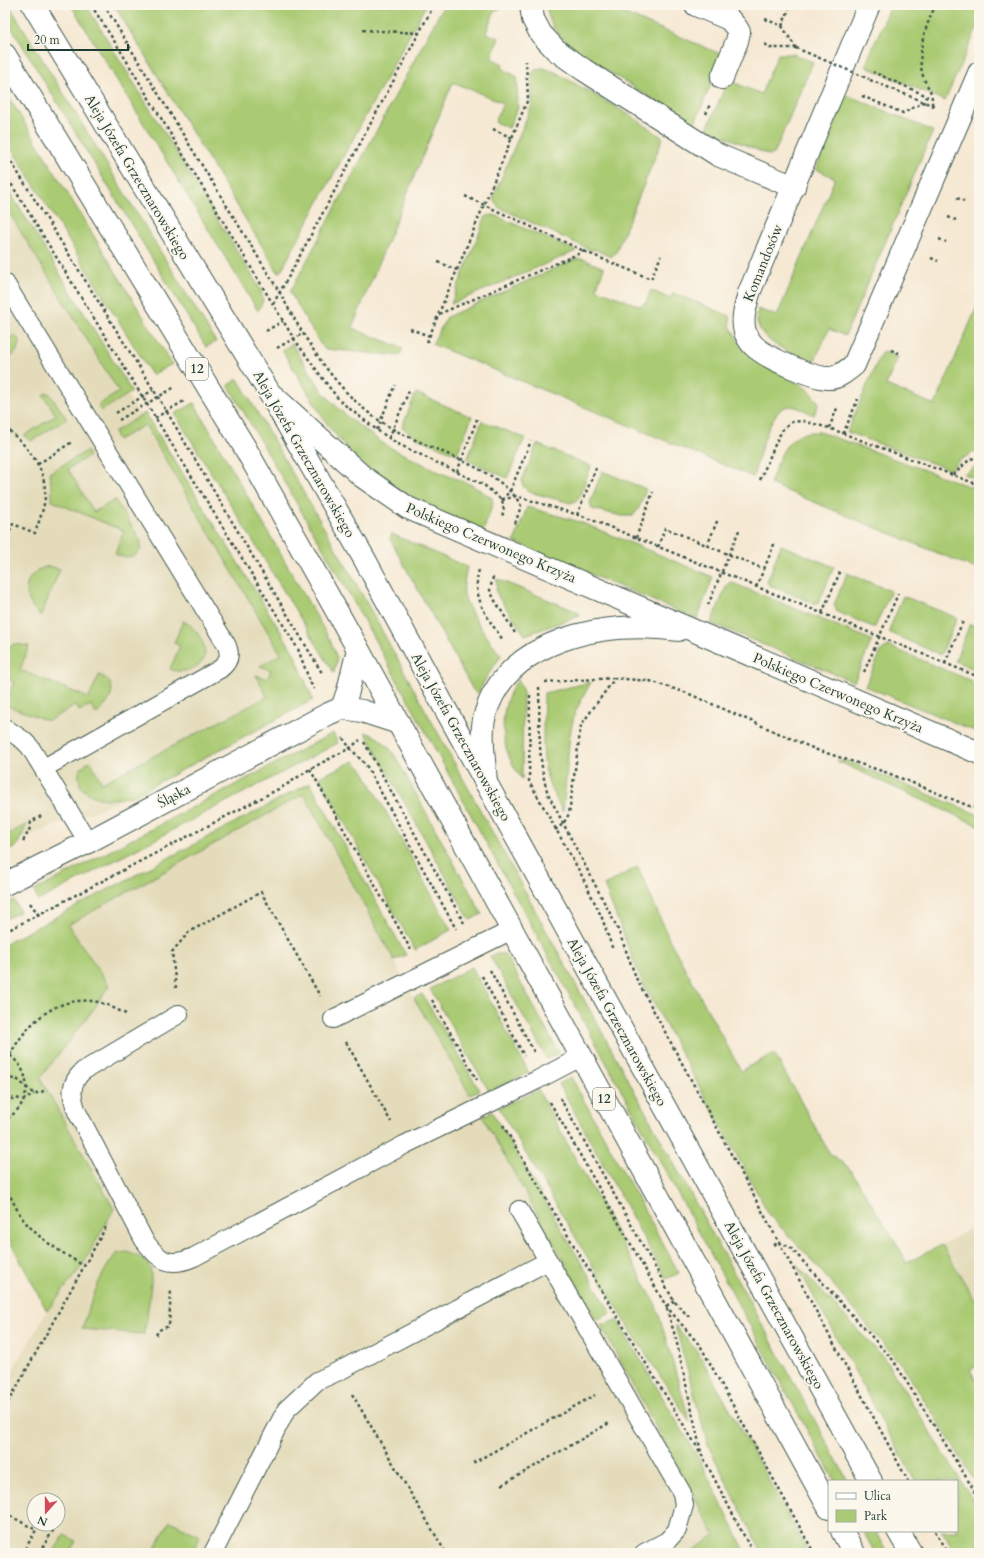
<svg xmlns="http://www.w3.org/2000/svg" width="984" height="1558" font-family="Cardo,serif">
	<rect width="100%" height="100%" fill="#fbf7ec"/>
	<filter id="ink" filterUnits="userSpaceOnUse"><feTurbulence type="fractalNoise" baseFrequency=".025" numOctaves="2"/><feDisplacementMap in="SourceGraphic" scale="8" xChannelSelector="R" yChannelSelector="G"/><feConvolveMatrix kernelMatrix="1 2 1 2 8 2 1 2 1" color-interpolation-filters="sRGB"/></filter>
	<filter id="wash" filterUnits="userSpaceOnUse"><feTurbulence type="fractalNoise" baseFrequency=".012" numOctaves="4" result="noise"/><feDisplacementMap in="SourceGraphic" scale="16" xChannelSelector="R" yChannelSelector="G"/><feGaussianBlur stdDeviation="0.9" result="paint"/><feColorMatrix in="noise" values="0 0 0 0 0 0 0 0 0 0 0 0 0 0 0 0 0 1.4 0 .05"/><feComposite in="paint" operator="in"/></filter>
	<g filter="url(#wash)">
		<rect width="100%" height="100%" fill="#f6e9d4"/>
		<!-- built -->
		<g fill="#e4dbba" fill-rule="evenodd">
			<path d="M5 191 310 699 133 796 5 845Z"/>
			<path d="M304 794 414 998 597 1320 663 1432 715 1535 690 1553H5V1383L47 1311 5 1232V960ZM34 1500H58V1524H34Z"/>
			<path d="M979 1224V1307L942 1245Z"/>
		</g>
		<!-- green -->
		<g fill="#aacb73" stroke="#648454">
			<path d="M5 5H9L216 342 206 347 5 17Z"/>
			<path d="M71 5H86L261 290 263 301 258 311Z"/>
			<path d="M114 5H426L281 271 278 272Z"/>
			<path d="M444 5H505L494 12 486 33 499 38 491 58 503 64 502 68 517 77 518 107 509 128 495 122 503 103 453 82 352 328 403 348 399 356 325 349 319 342 290 292Z"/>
			<path d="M547 5H604L723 55 694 125 576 51C562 39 547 25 547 5Z"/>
			<path d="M891 5H979V23L945 101 865 66Z"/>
			<path d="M778 54H793L813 62 774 154 769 155 707 129 728 80 761 94Z"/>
			<path d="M543 68 555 72 633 117 663 138 616 252 611 257 594 249 593 251 498 207 493 198 532 105V73L536 69Z"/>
			<path d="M5 91 172 364 152 375 5 138Z"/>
			<path d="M847 95 933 131 845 336 829 329 815 360C793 355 749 340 758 309L777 316 835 178 816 169Z"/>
			<path d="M5 184 132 392 101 411 98 405 119 392 5 206Z"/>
			<path d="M494 215 576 251 451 304 486 216Z"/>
			<path d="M576 259H583L604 268 596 289 640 306 646 303 651 290 670 299 673 293 730 316V326L741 345 784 375 800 384 809 391 819 403 814 415C805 411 795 404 785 407 769 412 758 461 753 477L432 344 447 317Z"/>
			<path d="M979 302V449L958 461 951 470 847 432 882 351 898 357 886 385 935 405Z"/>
			<path d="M15 335 19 340C19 350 15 357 5 358V341Z"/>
			<path d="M292 344 322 391 337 407 352 421 387 446 441 473 470 484 492 498 493 503 483 532 413 501 368 469 352 454 329 427 282 350Z"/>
			<path d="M238 379 353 578 848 1481H835L819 1452 413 709 347 590 228 385Z"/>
			<path d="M46 393H49L67 419 31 441 24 436 56 415 43 395Z"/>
			<path d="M416 393 472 417 457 454 417 438 402 427Z"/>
			<path d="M194 403 330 640 337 658 334 673 175 414Z"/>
			<path d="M145 413 294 653 313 700 133 796C112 799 98 804 81 787 77 774 78 768 90 761L102 783 267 697 256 675 267 679 271 670 260 666 281 654 145 425 118 440 114 432Z"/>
			<path d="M482 421 525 438 507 478 467 460Z"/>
			<path d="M809 432H820L979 490V570L770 484C779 461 782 438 809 432Z"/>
			<path d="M537 444 591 466 578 500 571 503 529 492 523 486 522 480Z"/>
			<path d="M87 451 89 456 68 469 94 512 115 500 141 541 140 551C132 560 125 558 115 554L124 531 52 501V489L49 473Z"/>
			<path d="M979 464V480L964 474Z"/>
			<path d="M602 471 646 489 639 508 633 516H622L592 509 590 503Z"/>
			<path d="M527 507 580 522 713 577 697 619 514 542Z"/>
			<path d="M392 534 467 567C465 576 463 585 464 594 467 611 491 642 501 656L487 676 479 692 476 693 473 690 390 539Z"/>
			<path d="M781 545 834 567 819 602 816 604 769 585 767 582Z"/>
			<path d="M49 566 60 569 41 616C21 599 20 573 49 566Z"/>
			<path d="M847 573 891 591 875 627H873L837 612 834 605Z"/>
			<path d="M497 579 578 612 580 616 525 635 499 598 496 591Z"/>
			<path d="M730 582 872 640 854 682 711 623 726 587Z"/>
			<path d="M903 596 957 618 941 655 890 633V628Z"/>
			<path d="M183 621C187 623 190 624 193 628 200 634 210 654 202 662 200 665 195 667 191 669 184 672 177 672 170 669L180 646 174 643Z"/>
			<path d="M970 624 979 628V671L955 661Z"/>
			<path d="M14 644 29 646 20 670 89 698 99 675C121 683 111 704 96 714L91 705 79 711 76 705 48 721 5 705 14 682 5 678V649Z"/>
			<path d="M888 646 979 684V727L977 732 865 686 882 650Z"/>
			<path d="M518 679 523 692 522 779C517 772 512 764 509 757 499 730 502 701 518 679Z"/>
			<path d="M591 682 575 712 570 734 563 812C557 800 549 787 546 773 541 750 544 717 544 693Z"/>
			<path d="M365 732C380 737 387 744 395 756L482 914 470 920Z"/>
			<path d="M333 733 338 743 38 901 34 891Z"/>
			<path d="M354 761 363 770 451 930 415 950 319 777Z"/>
			<path d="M837 761H847L979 815V826Z"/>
			<path d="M310 783 406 955 394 960 304 794 68 925 109 985 96 1006 40 1078 114 1209 82 1266 47 1311 5 1232V944Z"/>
			<path d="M27 824 17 846 5 853V836Z"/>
			<path d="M638 867 669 939 741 1071 774 1053 830 1154 847 1166 855 1177 902 1253 906 1263 942 1245 979 1307V1365L970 1370 979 1385V1487L904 1368 810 1258 770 1216 642 982 604 885Z"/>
			<path d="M14 900 20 912 5 919V905Z"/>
			<path d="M498 954H505L559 1053 547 1059 490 956Z"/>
			<path d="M472 967 529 1073 489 1091 430 989Z"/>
			<path d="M422 994 480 1091 470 1095 414 998Z"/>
			<path d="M571 1077 679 1273 666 1279 559 1084Z"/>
			<path d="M538 1090 656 1305 690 1422 631 1331 499 1108Z"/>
			<path d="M492 1112 611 1313 597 1320 482 1116Z"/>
			<path d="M127 1252C136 1255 146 1259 150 1268 154 1277 146 1322 144 1334L82 1329C91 1303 98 1276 116 1254Z"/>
			<path d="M796 1264 884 1358 979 1510V1553H955L942 1531H957V1481H915Z"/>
			<path d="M617 1320 699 1459 746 1553H690L715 1535 601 1325Z"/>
			<path d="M675 1325 698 1352 809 1553H762L708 1445Z"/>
			<path d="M170 1521 200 1536 192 1553H152Z"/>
			<path d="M863 1531H876L888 1553H875Z"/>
			<path d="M64 1535 76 1541 70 1553H53Z"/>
		</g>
	</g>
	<g filter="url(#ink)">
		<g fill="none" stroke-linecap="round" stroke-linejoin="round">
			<!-- service casing -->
			<g stroke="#3f574c" stroke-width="20">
				<g id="service">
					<path d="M5 283 226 644C231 654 229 662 220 669L44 768"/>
					<path d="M5 728 23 740 30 747 88 842"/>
					<path d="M179 1014 83 1071C69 1084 71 1095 77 1112L144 1240C159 1261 169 1268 194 1257L404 1145 537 1080 581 1057"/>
					<path d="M333 1019 512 930"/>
					<path d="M519 1210 682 1493 684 1505 677 1530 667 1541 644 1553"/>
					<path d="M213 1553 286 1410 317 1381 341 1370 548 1261"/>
				</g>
			</g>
			<!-- minor casing -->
			<g stroke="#3f574c" stroke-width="24">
				<g id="minor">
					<path d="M531 5 533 19 541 34 556 50 584 70 718 155 794 187"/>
					<path d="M696 5 729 19 736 27 739 32 737 41 722 78"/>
					<path d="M869 5 749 293C746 305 741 319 745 332 746 335 750 342 753 345 764 357 811 377 827 378 838 379 846 371 854 365L979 73"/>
					<path d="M342 708 348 691 358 649"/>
					<path d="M5 884 88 842 328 714 342 708 362 711 399 723"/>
				</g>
			</g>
			<!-- tertiary casing -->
			<g stroke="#3f574c" stroke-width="24">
				<g id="tertiary">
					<path d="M273 396 363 477 408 508 979 753"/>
					<path d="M486 783C485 763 480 739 484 719 503 638 608 619 678 630"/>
				</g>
			</g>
			<!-- primary casing -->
			<g stroke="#3f574c" stroke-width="24">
				<g id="primary">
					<path d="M33 5 269 392 365 560 441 701 871 1481"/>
					<path d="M5 55 244 446 358 649 829 1508"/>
					<path d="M842 1531 854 1553"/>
					<path d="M898 1531 911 1553"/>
				</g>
			</g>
			<!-- path -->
			<g stroke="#3f574c" stroke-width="2.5" stroke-dasharray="3 3" stroke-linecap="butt">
				<path d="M91 5 120 50 294 339 329 387 341 402 377 430 398 444 484 485 502 500 504 511 501 518"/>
				<path d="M104 5 280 293C305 339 335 391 380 421 416 447 502 466 521 506L515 524"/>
				<path d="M765 19 782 26 796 48"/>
				<path d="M782 26 789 9"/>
				<path d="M363 30 419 33"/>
				<path d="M765 44 770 48H796"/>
				<path d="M870 80 934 106"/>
				<path d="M862 96 903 113 924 102 927 96 873 72"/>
				<path d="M932 105C933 90 927 88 923 76 916 53 925 26 936 5"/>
				<path d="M706 114 710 104"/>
				<path d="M493 129 512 138"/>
				<path d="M5 152 158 397 322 673"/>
				<path d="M5 174 298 649 310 682 314 689"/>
				<path d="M465 196 588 253 651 279 661 256"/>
				<path d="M957 198 964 201"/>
				<path d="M948 217 956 220"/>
				<path d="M939 239 946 242"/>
				<path d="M931 258 938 261"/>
				<path d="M438 262 457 270"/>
				<path d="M273 304 289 276 434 5"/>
				<path d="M439 314 585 251"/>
				<path d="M410 329 430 336"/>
				<path d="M266 331 283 321"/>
				<path d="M427 342 528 99 526 61"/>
				<path d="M277 348 302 334"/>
				<path d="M891 350 899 353"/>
				<path d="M116 413 153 390"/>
				<path d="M155 418 184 401"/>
				<path d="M119 420 175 387"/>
				<path d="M5 427C26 445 47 467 45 497 44 509 39 521 35 533L13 524 5 542"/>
				<path d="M829 428 838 406"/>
				<path d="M377 430 395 385"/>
				<path d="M843 434 858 399"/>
				<path d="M389 438 409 391"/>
				<path d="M38 464 72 442"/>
				<path d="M457 472 477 419"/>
				<path d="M953 475 968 461 979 455"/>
				<path d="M760 480 777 440 783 429 792 422 803 421 829 428 979 485"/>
				<path d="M502 500 516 496 585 517 979 677"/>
				<path d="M502 500 510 491 531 441"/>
				<path d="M577 515 596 468"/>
				<path d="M636 538 653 492"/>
				<path d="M707 546 718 519"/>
				<path d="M658 547 665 528 764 569 756 587"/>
				<path d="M764 569 775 542"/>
				<path d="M479 570C471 597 488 619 503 640"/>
				<path d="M493 577 490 590 494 599 515 633"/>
				<path d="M708 605 740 528"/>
				<path d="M822 613 841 570"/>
				<path d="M945 663 963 621"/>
				<path d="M864 672 898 594"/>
				<path d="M545 682 615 678"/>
				<path d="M539 687C540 723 537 759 548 794L617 927 637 980 908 1481"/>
				<path d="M530 695 529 781 581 874 602 918 613 950"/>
				<path d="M343 738 350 748 366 765 456 929"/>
				<path d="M364 742 464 923"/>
				<path d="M310 769 411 950"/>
				<path d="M555 830 563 824 569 814 581 725 615 678 650 681 687 693 817 750 888 773 979 810"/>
				<path d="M23 841 29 831 31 822 41 816"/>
				<path d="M30 903 38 914"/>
				<path d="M5 932 286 785 310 769 350 748 360 740"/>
				<path d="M490 970 534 1052"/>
				<path d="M482 976 524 1056"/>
				<path d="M176 988 172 952 189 932 261 892 320 996"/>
				<path d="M432 1000 477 1080"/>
				<path d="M346 1042 391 1122"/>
				<path d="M5 1052C33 1069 34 1103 5 1120"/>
				<path d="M10 1055C27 1022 58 994 98 1002 107 1004 117 1010 126 1014"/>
				<path d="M5 1077 18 1080 34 1094 47 1090"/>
				<path d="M560 1098 674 1301 690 1318"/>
				<path d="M5 1100 16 1098 23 1100 34 1094"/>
				<path d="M550 1102 666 1306 701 1347 814 1553"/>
				<path d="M503 1125 562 1226 702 1455 753 1553"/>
				<path d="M5 1186C11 1197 16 1209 23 1219 39 1240 62 1252 84 1266"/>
				<path d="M774 1245 779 1242 790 1247 893 1360 979 1498"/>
				<path d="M674 1301 666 1306 676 1339 701 1452"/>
				<path d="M156 1335 159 1330 169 1326 171 1289"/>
				<path d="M352 1394 446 1553"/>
				<path d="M5 1408 106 1227"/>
				<path d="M473 1463 595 1395"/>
				<path d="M502 1485 611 1422"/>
				<path d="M5 1513 36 1530 23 1553"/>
				<path d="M935 1531 947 1553"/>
				<path d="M39 1553 54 1529"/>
				<path d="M612 1553 617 1550"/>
			</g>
			<!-- service -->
			<use href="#service" stroke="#fff" stroke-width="18"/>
			<!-- minor -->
			<use href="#minor" stroke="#fff" stroke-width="22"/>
			<!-- tertiary -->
			<use href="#tertiary" stroke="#fff" stroke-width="22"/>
			<!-- primary -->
			<use href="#primary" stroke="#fff" stroke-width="22"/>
			<!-- path-bridge -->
			<path stroke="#3f574c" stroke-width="2.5" stroke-dasharray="3 3" stroke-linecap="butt" d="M796 48 869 79"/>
		</g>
	</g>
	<g text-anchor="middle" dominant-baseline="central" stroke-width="4" stroke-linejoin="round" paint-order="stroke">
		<!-- shield labels -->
		<g fill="#fbf7ec" stroke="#61756b" stroke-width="1">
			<rect x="186" y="358" width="22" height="22" rx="3"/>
			<rect x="593" y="1088" width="22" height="22" rx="3"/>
		</g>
		<g font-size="13" font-weight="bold" fill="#1f3d34">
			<text x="197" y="369">12</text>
			<text x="604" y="1099">12</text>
		</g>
		<!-- street labels -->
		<g font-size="14" fill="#1f3d34" stroke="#fbf7ec">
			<text transform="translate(137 177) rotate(59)">Aleja Józefa Grzecznarowskiego</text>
			<text transform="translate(763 263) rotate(-68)">Komandosów</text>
			<text transform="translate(304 454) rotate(60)">Aleja Józefa Grzecznarowskiego</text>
			<text transform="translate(491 543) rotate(23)">Polskiego Czerwonego Krzyża</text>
			<text transform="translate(838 693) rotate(23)">Polskiego Czerwonego Krzyża</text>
			<text transform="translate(461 737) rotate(61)">Aleja Józefa Grzecznarowskiego</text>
			<text transform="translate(174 796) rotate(-28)">Śląska</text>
			<text transform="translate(617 1022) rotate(61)">Aleja Józefa Grzecznarowskiego</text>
			<text transform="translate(774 1305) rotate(61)">Aleja Józefa Grzecznarowskiego</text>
		</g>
	</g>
	<!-- margin -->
	<rect width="984" height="1558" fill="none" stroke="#fbf7ec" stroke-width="20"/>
	<!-- legend -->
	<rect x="828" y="1480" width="130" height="52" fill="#fbf7ec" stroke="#a3ada2"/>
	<rect x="836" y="1493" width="20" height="6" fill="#ffffff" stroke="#a3ada2"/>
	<text x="864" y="1500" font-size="12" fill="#1f3d34">Ulica</text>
	<rect x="836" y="1510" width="20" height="12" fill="#aacb73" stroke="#a3ada2"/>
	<text x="864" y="1520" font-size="12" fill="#1f3d34">Park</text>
	<!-- north arrow -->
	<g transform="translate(46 1512) rotate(201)"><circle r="19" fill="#fbf7ec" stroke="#a3ada2"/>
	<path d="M0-3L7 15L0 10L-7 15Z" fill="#d1495b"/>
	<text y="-6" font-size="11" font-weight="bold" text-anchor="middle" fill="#1f3d34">N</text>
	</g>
	<!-- scale -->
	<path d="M28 44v6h100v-6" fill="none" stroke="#1f3d34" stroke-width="2"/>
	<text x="34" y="44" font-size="12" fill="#1f3d34" stroke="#fbf7ec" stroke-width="3" paint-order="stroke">20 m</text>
</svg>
